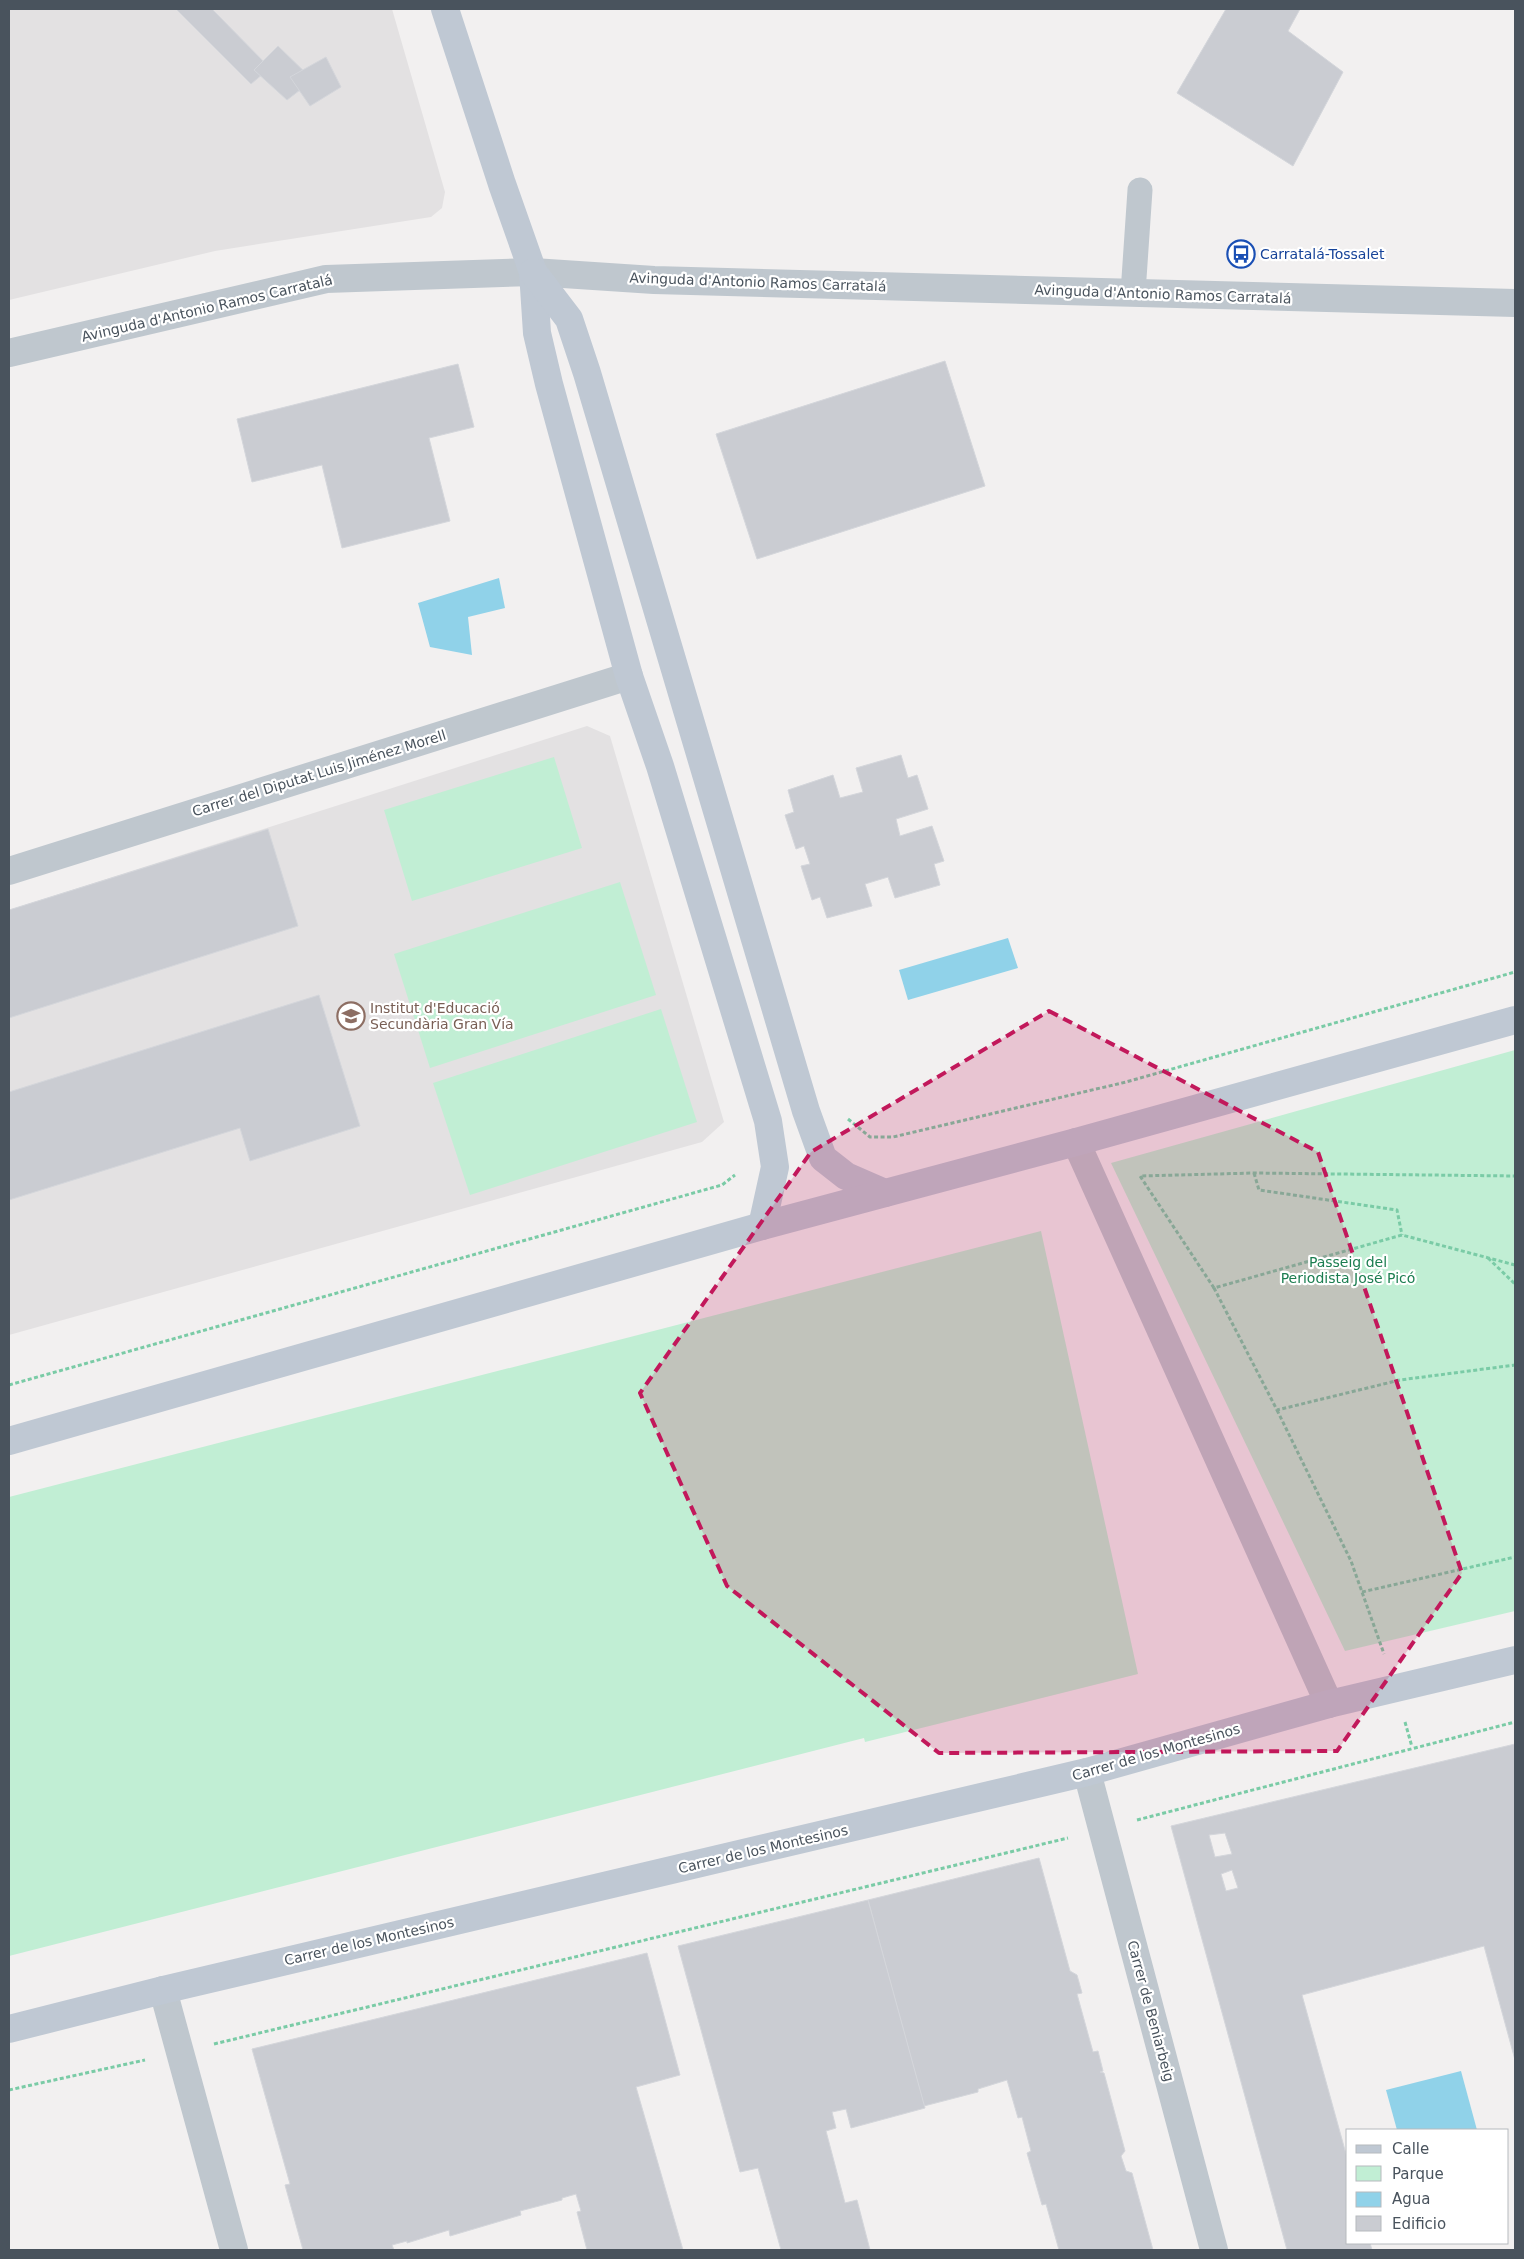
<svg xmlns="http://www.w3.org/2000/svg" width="1524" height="2259" font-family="'DejaVu Sans',sans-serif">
	<rect width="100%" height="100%" fill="#f2f0f0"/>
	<!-- education -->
	<g fill="#e3e1e2">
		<path d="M9 9H392L445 192 442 208 431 217 215 251 9 300Z"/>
		<path d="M587 726 610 736 724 1122 702 1142 9 1335V910Z"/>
	</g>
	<!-- green -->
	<g fill="#c1eed4">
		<path d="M554 757 582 848 412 901 384 810Z"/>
		<path d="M620 882 656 995 430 1068 394 954Z"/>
		<path d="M661 1009 697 1122 470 1195 433 1083Z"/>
		<path d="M1515 1050V1611L1345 1651 1111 1163Z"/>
		<path d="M1041 1231 1138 1674 865 1742 864 1738 9 1956V1497Z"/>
	</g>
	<!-- water -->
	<g fill="#90d2e9">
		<path d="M499 578 505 608 468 617 472 655 430 647 418 603Z"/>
		<path d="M1008 938 1018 968 908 1000 899 970Z"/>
		<path d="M1461 2071 1477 2130H1397L1386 2090Z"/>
	</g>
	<!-- building -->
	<g fill="#caccd2" stroke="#d4d6db" fill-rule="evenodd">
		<path d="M176 9H212L270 68 251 84Z"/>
		<path d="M1226 9H1300L1288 31 1343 72 1293 166 1177 93Z"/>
		<path d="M278 46 313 80 287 100 254 70Z"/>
		<path d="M326 57 341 87 310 106 290 77Z"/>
		<path d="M945 361 985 486 757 559 716 434Z"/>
		<path d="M458 364 474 427 429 438 450 521 342 548 322 465 252 482 237 419Z"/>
		<path d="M901 755 908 778 917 775 928 809 896 819 900 836 932 826 944 861 934 864 940 885 895 898 888 877 865 884 872 906 827 918 820 897 812 900 801 866 810 864 804 846 796 849 785 815 794 812 788 790 833 775 840 798 863 792 856 768Z"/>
		<path d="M268 829 298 926 9 1018V910Z"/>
		<path d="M319 995 360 1126 250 1161 240 1128 9 1200V1092Z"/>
		<path d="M1515 1744V2060L1484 1946 1302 1995 1348 2161V2243H1370L1372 2250H1287L1171 1826ZM1225 1833 1232 1854 1215 1857 1209 1835ZM1232 1870 1238 1888 1226 1891 1221 1874Z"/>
		<path d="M1039 1858 1070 1971 1077 1975 1082 1993 1077 1994 1093 2052 1098 2051 1103 2071 1100 2072 1104 2073 1125 2151 1121 2156 1126 2171 1132 2173 1153 2250H1059L1046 2204 1042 2205 1027 2153 1031 2151 1022 2117 1018 2118 1007 2080 978 2089V2092L924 2106 868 1900Z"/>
		<path d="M868 1900 925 2108 851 2128 846 2109 832 2112 836 2128 826 2131 845 2203 857 2200 870 2250H781L758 2168 740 2172 678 1946Z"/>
		<path d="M647 1953 680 2075 636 2087 683 2250H587L577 2212 581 2211 576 2194 562 2198V2200L520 2211 521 2215 450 2236 449 2230 407 2243V2241L392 2245 394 2250H303L285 2185 290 2184 252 2049Z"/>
	</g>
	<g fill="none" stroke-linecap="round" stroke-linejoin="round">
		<!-- path -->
		<g stroke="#7acba6" stroke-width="3" stroke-dasharray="4 2.5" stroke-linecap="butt">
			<path d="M848 1119 870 1137H893L1126 1082 1515 972"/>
			<path d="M1254 1173 1259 1190 1397 1210 1402 1235"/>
			<path d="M1488 1258 1515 1284"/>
			<path d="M1515 1265 1402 1235 1214 1288 1277 1410 1400 1380 1515 1365"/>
			<path d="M1214 1288 1140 1176 1254 1173 1515 1176"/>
			<path d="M9 1385 722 1185 735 1175"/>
			<path d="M1277 1410 1351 1561 1384 1654"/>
			<path d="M1362 1592 1515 1557"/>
			<path d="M1405 1722 1412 1747"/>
			<path d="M1137 1820 1515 1722"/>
			<path d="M214 2044 1068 1838"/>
			<path d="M9 2090 145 2060"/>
		</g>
		<!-- lane -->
		<path stroke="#bfc7ce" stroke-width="25" d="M1133 293 1140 190"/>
		<!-- street -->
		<g stroke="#bfc7ce" stroke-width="28">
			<path d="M9 353 326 279 533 272 654 280 1515 303"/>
			<path d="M9 871 629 676"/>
			<path d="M1076 1142 1329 1704"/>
			<path d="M1087 1772 1214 2250"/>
			<path d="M163 1990 234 2250"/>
		</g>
		<!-- secondary -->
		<g stroke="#bfc8d3" stroke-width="28">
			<path d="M445 9 502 184 533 272 537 333 549 384 629 676 660 766 768 1121 775 1167 762 1226"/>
			<path d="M533 272 569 319 587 373 806 1111 823 1158 846 1176 885 1193"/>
			<path d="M9 1441 762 1226 1076 1142 1515 1020"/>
			<path d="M9 2029 163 1990 1087 1772 1329 1704 1515 1660"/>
		</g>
	</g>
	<!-- marked area -->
	<path fill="#c2185b" fill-opacity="0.2" stroke="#c2185b" stroke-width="4" stroke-dasharray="10 6" stroke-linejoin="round" d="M1049 1011 1318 1152 1462 1573 1337 1751 939 1753 727 1586 640 1393 811 1152Z"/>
	<!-- icons -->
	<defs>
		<g id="bus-ring" transform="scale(1.4375)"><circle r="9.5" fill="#fff" stroke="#1a4fb4" stroke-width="1.5"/><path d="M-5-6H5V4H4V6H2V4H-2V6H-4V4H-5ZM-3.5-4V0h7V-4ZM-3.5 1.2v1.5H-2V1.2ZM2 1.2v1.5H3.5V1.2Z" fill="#1a4fb4"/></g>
		<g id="school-ring" transform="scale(1.4375)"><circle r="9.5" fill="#fff" stroke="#8d6e63" stroke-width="1.5"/><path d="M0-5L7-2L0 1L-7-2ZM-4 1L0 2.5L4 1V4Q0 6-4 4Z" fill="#8d6e63"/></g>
	</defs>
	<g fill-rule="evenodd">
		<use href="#bus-ring" x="1241" y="254"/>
		<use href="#school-ring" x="351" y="1016"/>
	</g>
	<g text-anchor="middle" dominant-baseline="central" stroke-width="4.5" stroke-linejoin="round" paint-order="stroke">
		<!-- transit labels -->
		<g font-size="14" fill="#164399" stroke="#fff" text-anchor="start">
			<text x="1260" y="254">Carratalá-Tossalet</text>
		</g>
		<!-- street labels -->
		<g font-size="14" fill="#49535d" stroke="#fff">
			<text transform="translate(758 282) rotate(2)">Avinguda d'Antonio Ramos Carratalá</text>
			<text transform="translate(1163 294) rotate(2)">Avinguda d'Antonio Ramos Carratalá</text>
			<text transform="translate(207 308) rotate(-13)">Avinguda d'Antonio Ramos Carratalá</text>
			<text transform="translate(319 773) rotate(-17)">Carrer del Diputat Luis Jiménez Morell</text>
			<text transform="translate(1156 1752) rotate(-16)">Carrer de los Montesinos</text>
			<text transform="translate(763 1849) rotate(-13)">Carrer de los Montesinos</text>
			<text transform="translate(369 1941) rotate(-13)">Carrer de los Montesinos</text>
			<text transform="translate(1151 2011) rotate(75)">Carrer de Beniarbeig</text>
		</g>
		<!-- education labels -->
		<g font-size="14" fill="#785e54" stroke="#fff" text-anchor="start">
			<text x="370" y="1008">Institut d'Educació<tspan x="370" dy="16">Secundària Gran Vía</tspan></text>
		</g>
		<!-- park labels -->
		<g font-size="14" fill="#1b7d50" stroke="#fff">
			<text x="1348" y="1262">Passeig del<tspan x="1348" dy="16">Periodista José Picó</tspan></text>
		</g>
	</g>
	<!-- border -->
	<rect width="1524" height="2259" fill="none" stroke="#49535d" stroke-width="20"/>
	<!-- legend -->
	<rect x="1346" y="2129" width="162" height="115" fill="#ffffff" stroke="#b6babe"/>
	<rect x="1356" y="2145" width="25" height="8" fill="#bfc8d3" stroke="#b6babe"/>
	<text x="1392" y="2154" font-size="15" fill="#49535d">Calle</text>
	<rect x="1356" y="2166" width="25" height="15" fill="#c1eed4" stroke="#b6babe"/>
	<text x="1392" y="2179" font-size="15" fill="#49535d">Parque</text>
	<rect x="1356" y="2192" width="25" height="15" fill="#90d2e9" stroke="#b6babe"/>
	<text x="1392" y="2204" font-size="15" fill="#49535d">Agua</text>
	<rect x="1356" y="2216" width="25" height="15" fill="#caccd2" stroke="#b6babe"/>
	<text x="1392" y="2229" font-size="15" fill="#49535d">Edificio</text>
</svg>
